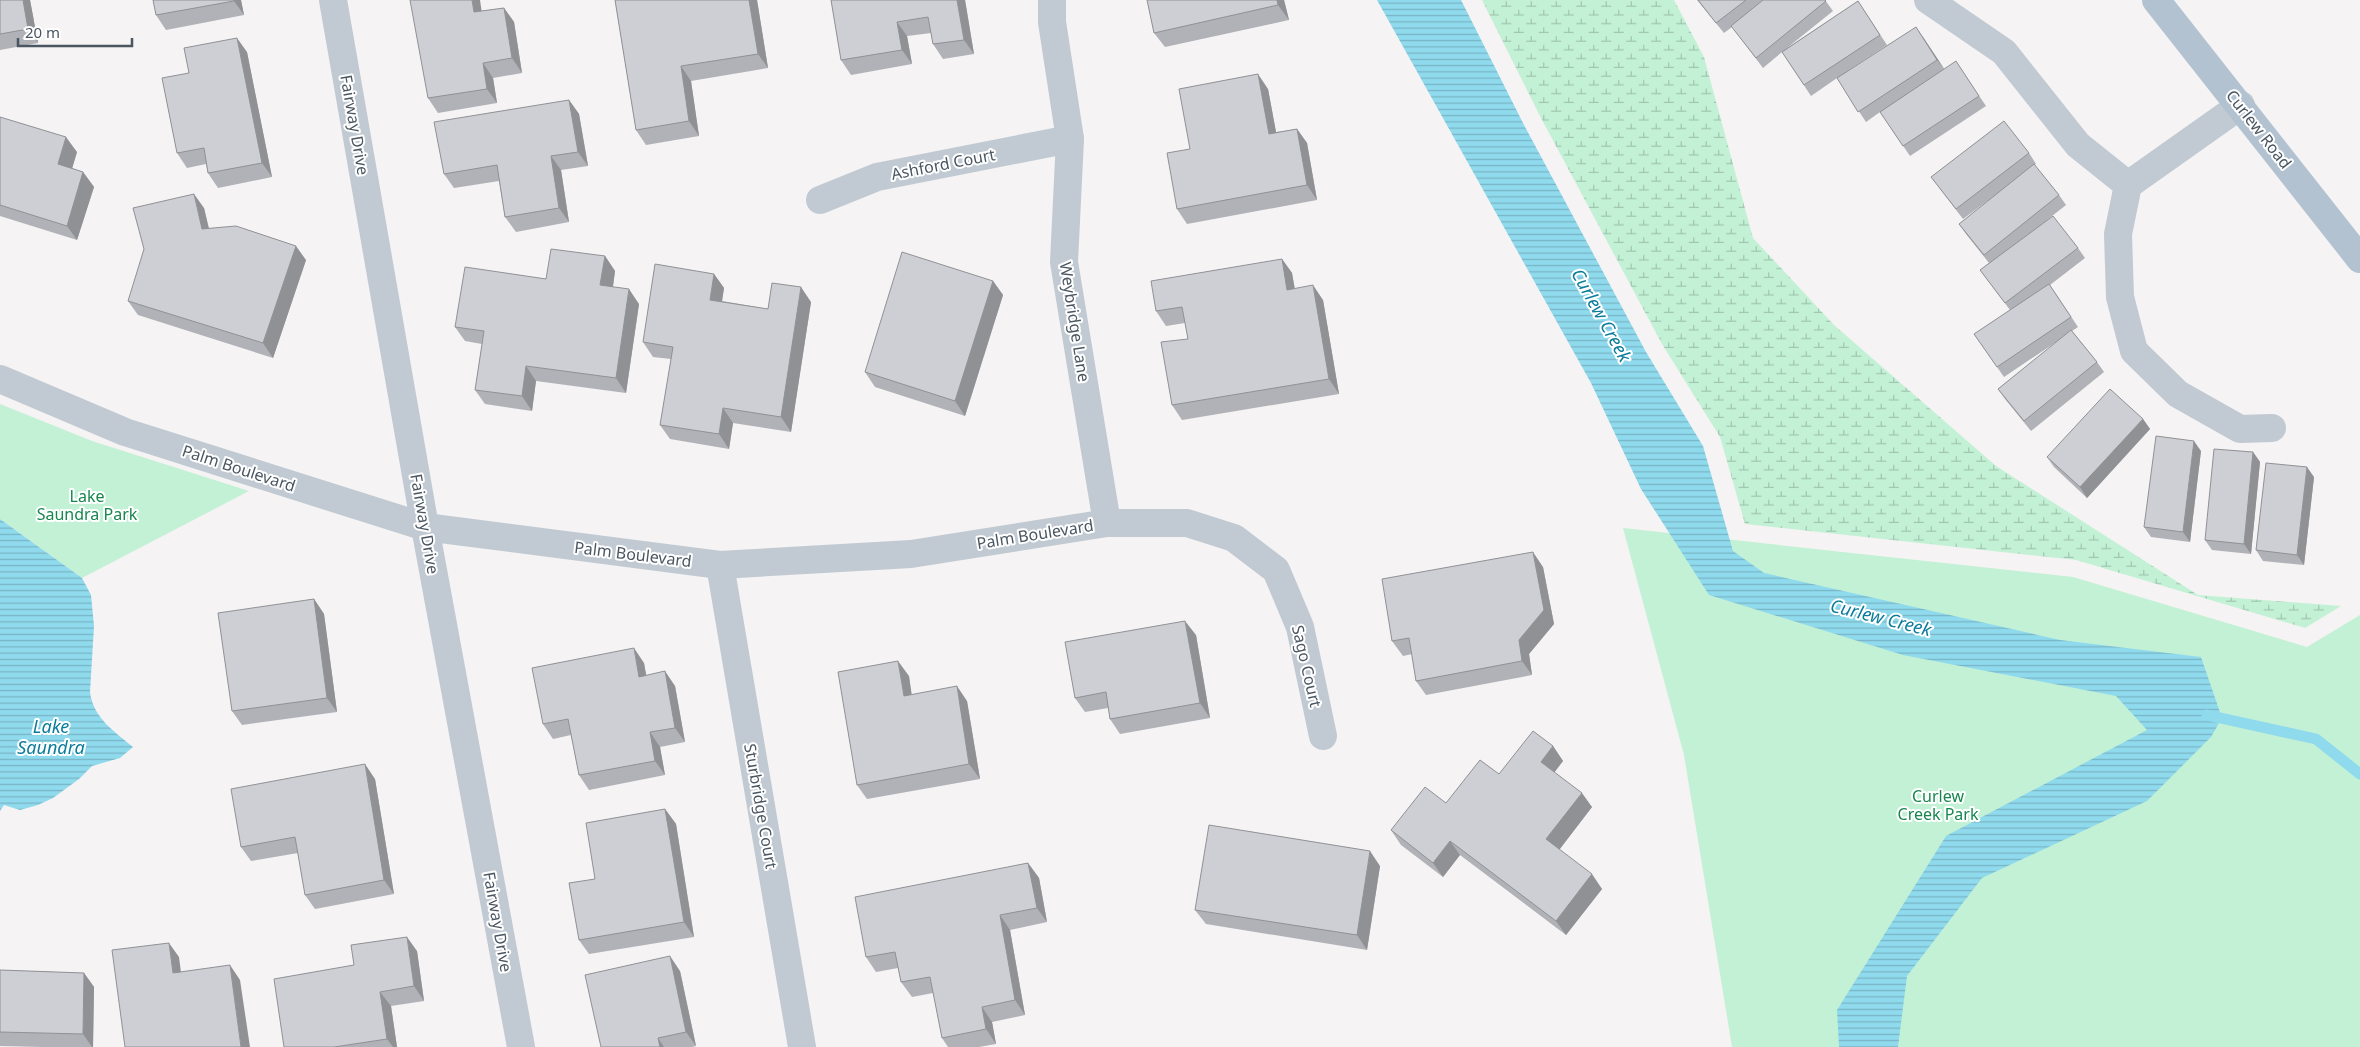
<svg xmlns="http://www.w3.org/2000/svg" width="2360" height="1047" font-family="'Noto Sans',sans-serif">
	<defs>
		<pattern id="wetland-marsh" width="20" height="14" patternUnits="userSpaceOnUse" patternTransform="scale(1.25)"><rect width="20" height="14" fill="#c3f1d5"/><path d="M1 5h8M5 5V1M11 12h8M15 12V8" fill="none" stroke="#a0c6b0"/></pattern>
		<pattern id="water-rules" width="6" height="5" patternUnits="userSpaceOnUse" patternTransform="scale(1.25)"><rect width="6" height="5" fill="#90daee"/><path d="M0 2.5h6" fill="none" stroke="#78b4c4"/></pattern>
	</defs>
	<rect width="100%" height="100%" fill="#f5f3f3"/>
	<!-- wetland -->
	<path fill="url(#wetland-marsh)" d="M1482 0H1674L1704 57 1753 238 1834 325 1996 466 2198 595 2341 606 2305 628 2076 560 1745 524 1720 437 1662 344 1541 118Z"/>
	<!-- green -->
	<g fill="#c3f1d5">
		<path d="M0 404 92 441 249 491 82 578 0 519Z"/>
		<path d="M1623 528 2073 577 2307 647 2360 615V1047H1732L1684 755Z"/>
	</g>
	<!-- water -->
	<g fill="url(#water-rules)">
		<path d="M1377 0H1461L1524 125 1646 352 1703 446 1733 551 1764 573 2060 640 2201 657 2222 718 2211 737 2147 801 1982 878 1907 976 1898 1047H1839L1837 1010 1946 836 2147 730 2116 696 1903 655 1709 595 1641 489 1591 383Z"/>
		<path d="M0 519 82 578 91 595 94 626 90 692C93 718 115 732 133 747L120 758 92 766 79 779 53 798 38 805 20 810 4 805 0 811Z"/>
	</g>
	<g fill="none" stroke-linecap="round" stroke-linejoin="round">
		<!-- stream -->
		<path stroke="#90daee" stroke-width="11" d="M2207 715 2316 739 2360 774"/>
		<!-- minor -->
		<g stroke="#c1cad2" stroke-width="28">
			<path d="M333 0 425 527 521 1047"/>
			<path d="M1052 0V22L1070 139 1064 262 1107 523"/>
			<path d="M1928 0 2004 52 2078 145 2128 185"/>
			<path d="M2241 105 2128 185 2118 234 2120 297 2134 351 2178 394 2240 429 2272 428"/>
			<path d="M820 200 877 177 1070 139"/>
			<path d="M0 379 125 432 425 527 720 565 911 554 1107 523H1187L1234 538 1276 570 1300 627 1323 736"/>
			<path d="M720 565 802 1047"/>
		</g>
		<!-- major -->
		<path stroke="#b3c2d1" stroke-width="28" d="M2156 0 2360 259"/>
	</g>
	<!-- wall -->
	<g fill="#b0b2b7">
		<path d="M0 0H30L38 43 0 50Z"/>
		<path d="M153 0H241L244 15 166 30 156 15Z"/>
		<path d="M615 0H757L768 68 691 81 699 136 646 145 636 130Z"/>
		<path d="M831 0H965L974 54 943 59 933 44 931 33 907 36 912 64 851 75 841 60Z"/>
		<path d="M1147 0H1284L1289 20 1165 47 1154 33Z"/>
		<path d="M1697 0H1825L1833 11 1787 48 1858 1 1887 45 1849 70 1923 37 1944 69 1963 72 1986 106 1910 156 1880 112 1866 122 1837 78 1811 96 1782 52 1763 68 1732 27 1724 33Z"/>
		<path d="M504 8 514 22 522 73 493 78 497 103 438 113 428 98 481 11Z"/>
		<path d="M247 52 272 177 218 188 208 173 206 164 187 168 177 153 189 73Z"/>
		<path d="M1268 89 1276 132 1297 129 1307 143 1317 200 1187 224 1177 209 1190 149Z"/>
		<path d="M569 100 579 114 588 166 561 170 569 222 516 232 505 217 499 181 454 188 444 174Z"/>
		<path d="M0 117 77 152 72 168 83 172 94 187 77 240 0 216Z"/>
		<path d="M2029 153 2036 164 2034 165 2059 195 2066 205 2047 220 2078 248 2085 258 2050 285 2078 327 2072 331 2097 362 2104 372 2031 431 2005 399 1998 389 2062 338 2004 377 1974 334 2010 310 1980 270 1989 263 1966 234 1959 224 1998 193 1963 219 1931 177Z"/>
		<path d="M204 208 209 228 306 260 273 358 138 315 128 301Z"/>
		<path d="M605 256 615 271 613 287 639 304 626 393 536 381 532 411 485 404 475 390 482 344 465 341 455 327 546 279Z"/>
		<path d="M1282 259 1292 273 1295 289 1323 300 1339 394 1182 420 1172 405 1188 339 1185 323 1166 326 1156 311Z"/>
		<path d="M714 274 724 288 722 301 768 309 811 302 791 432 733 423 729 449 670 439 660 425 671 359 653 357 643 342Z"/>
		<path d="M993 281 1003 295 965 416 875 387 865 372Z"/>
		<path d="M2143 419 2150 429 2087 498 2054 467 2047 457Z"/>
		<path d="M2201 451 2190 542 2151 537 2144 527Z"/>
		<path d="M2253 452 2260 462 2251 554 2212 550 2205 540Z"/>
		<path d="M2314 477 2304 565 2263 561 2256 550Z"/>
		<path d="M1543 567 1554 624 1529 654 1532 675 1426 695 1416 681 1412 654 1403 656 1392 641Z"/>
		<path d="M314 599 324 614 337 712 242 725 232 711Z"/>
		<path d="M1196 635 1210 718 1120 734 1110 719 1108 708 1085 712 1075 698Z"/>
		<path d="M644 663 646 675 675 686 685 742 660 747 665 775 589 790 579 775 571 735 553 739 543 724Z"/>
		<path d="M909 676 911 694 967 701 980 779 867 799 857 785Z"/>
		<path d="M1553 746 1563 761 1554 772 1592 807 1559 850 1602 889 1566 935 1460 855 1443 877 1401 845 1391 830 1446 803 1499 774Z"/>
		<path d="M375 779 394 894 315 909 305 895 298 853 251 861 241 847Z"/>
		<path d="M665 809 676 824 694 937 589 954 579 940 595 879Z"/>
		<path d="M1028 863 1039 878 1047 922 1010 930 1025 1015 992 1022 996 1044 979 1047H948L942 1038 933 993 912 997 901 982 898 968 876 972 866 957Z"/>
		<path d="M1380 866 1367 950 1206 924 1195 910Z"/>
		<path d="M417 951 424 1001 391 1006 397 1047H284L354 965Z"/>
		<path d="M0 970 84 973 94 987 93 1047H42L0 1046Z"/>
		<path d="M680 971 696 1046 692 1047H601Z"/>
	</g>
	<!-- shaded-wall -->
	<g fill="#909195">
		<path d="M23 0H30L38 43 28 29Z"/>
		<path d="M234 0H241L244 15 234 1Z"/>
		<path d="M472 0H480L484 27 474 12Z"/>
		<path d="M749 0H757L768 68 758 54Z"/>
		<path d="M957 0H965L974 54 964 40Z"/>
		<path d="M1277 0H1284L1289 20 1278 5Z"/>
		<path d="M504 8 514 22 522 73 512 58Z"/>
		<path d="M897 22 907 36 912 64 902 50Z"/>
		<path d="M1916 27 1923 37 1945 70 1937 60Z"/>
		<path d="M237 38 247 52 272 177 262 163Z"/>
		<path d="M483 63 493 78 497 103 487 89Z"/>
		<path d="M681 66 691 81 699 136 689 121Z"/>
		<path d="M1258 74 1268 89 1279 148 1269 134Z"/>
		<path d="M569 100 579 114 588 166 578 152Z"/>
		<path d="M1297 129 1307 143 1317 200 1307 185Z"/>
		<path d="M66 137 77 152 69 179 58 164Z"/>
		<path d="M551 156 561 170 569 222 559 208Z"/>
		<path d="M83 172 94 187 77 240 67 226Z"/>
		<path d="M194 194 204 208 212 243 202 229Z"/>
		<path d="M296 246 306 260 273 358 263 343Z"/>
		<path d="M605 256 615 271 611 300 600 285Z"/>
		<path d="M1282 259 1292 273 1297 304 1287 290Z"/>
		<path d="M714 274 724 288 720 314 710 300Z"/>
		<path d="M993 281 1003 295 965 416 955 401Z"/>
		<path d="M1313 285 1323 300 1339 394 1329 379Z"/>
		<path d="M801 287 811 302 791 432 781 417Z"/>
		<path d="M629 289 639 304 626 393 616 378Z"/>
		<path d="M526 366 536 381 532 411 522 396Z"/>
		<path d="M723 408 733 423 729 449 719 434Z"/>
		<path d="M2143 419 2150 429 2087 498 2080 487Z"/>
		<path d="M2194 441 2201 451 2190 542 2183 532Z"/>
		<path d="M2253 452 2260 462 2251 554 2244 544Z"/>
		<path d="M2307 467 2314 477 2304 565 2297 555Z"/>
		<path d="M1533 552 1543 567 1554 624 1529 654 1532 675 1522 661 1519 640Z"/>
		<path d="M314 599 324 614 337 712 327 698Z"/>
		<path d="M1185 621 1196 635 1210 718 1200 703Z"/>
		<path d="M634 648 644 663 649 691 639 677Z"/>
		<path d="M898 661 909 676 914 710 904 696Z"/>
		<path d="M665 671 675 686 685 742 675 728Z"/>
		<path d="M957 686 967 701 980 779 969 764Z"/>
		<path d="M650 732 660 747 665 775 655 761Z"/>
		<path d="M1553 746 1563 761 1551 777 1541 762Z"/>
		<path d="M365 764 375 779 394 894 384 880Z"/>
		<path d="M1582 793 1592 807 1556 854 1546 839Z"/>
		<path d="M665 809 676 824 694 937 684 922Z"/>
		<path d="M1450 841 1460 855 1443 877 1433 863Z"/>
		<path d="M1370 851 1380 866 1367 950 1357 935Z"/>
		<path d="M1028 863 1039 878 1047 922 1037 908Z"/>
		<path d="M1592 874 1602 889 1566 935 1556 921Z"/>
		<path d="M1000 915 1010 930 1025 1015 1015 1000Z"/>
		<path d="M407 937 417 951 424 1001 414 986Z"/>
		<path d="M169 943 179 957 183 988 173 973Z"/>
		<path d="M670 956 680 971 696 1046 686 1032Z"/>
		<path d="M230 965 240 980 250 1047H241Z"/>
		<path d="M84 973 94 987 93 1047H92L83 1034Z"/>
		<path d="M380 992 391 1006 397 1047H393L387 1039Z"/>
		<path d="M982 1007 992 1022 996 1044 986 1029Z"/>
		<path d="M658 1038 664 1047H660Z"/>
	</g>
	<!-- building -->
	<g fill="#cdcfd5" stroke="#909195">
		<path d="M0 0H23L28 29 0 34Z"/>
		<path d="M153 0H234V1L156 15Z"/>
		<path d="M410 0H472L474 12 504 8 512 58 483 63 487 89 428 98Z"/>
		<path d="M615 0H749L758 54 681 66 689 121 636 130Z"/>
		<path d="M831 0H957L964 40 933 44 928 17 897 22 902 50 841 60Z"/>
		<path d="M1147 0H1277L1278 5 1154 33Z"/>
		<path d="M1698 0H1746L1716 23Z"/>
		<path d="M1763 0H1825L1826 1 1756 58 1731 26Z"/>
		<path d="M1858 1 1880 35 1804 85 1782 52Z"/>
		<path d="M1916 27 1937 60 1858 112 1837 78Z"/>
		<path d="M237 38 262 163 208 173 204 148 177 153 162 78 189 73 184 48Z"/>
		<path d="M1956 61 1979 96 1903 146 1880 112Z"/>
		<path d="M1258 74 1269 134 1297 129 1307 185 1177 209 1167 153 1190 149 1179 89Z"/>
		<path d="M569 100 578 152 551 156 559 208 505 217 497 165 444 174 434 122Z"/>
		<path d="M0 117 66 137 58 164 83 172 67 226 0 205Z"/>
		<path d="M2004 121 2029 153 1956 209 1931 177Z"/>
		<path d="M2034 164 2059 195 1984 255 1959 224Z"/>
		<path d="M194 194 202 229 236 226 296 246 263 343 128 301 144 249 133 208Z"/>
		<path d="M2053 216 2078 248 2005 303 1980 270Z"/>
		<path d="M551 249 605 256 600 285 629 289 616 378 526 366 522 396 475 390 484 331 455 327 465 267 546 279Z"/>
		<path d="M902 252 993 281 955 401 865 372Z"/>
		<path d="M1282 259 1287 290 1313 285 1329 379 1172 405 1161 342 1188 339 1182 307 1156 311 1151 281Z"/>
		<path d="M655 264 714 274 710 300 768 309 772 283 801 287 781 417 723 408 719 434 660 425 673 347 643 342Z"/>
		<path d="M2049 284 2071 317 1997 367 1974 334Z"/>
		<path d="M2071 330 2097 362 2024 421 1998 389Z"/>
		<path d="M2110 389 2143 419 2080 487 2047 457Z"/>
		<path d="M2156 436 2194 441 2183 532 2144 527Z"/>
		<path d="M2214 449 2253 452 2244 544 2205 540Z"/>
		<path d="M2266 463 2307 467 2297 555 2256 550Z"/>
		<path d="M1533 552 1544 610 1519 640 1522 661 1416 681 1409 638 1392 641 1382 579Z"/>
		<path d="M314 599 327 698 232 711 218 613Z"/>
		<path d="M1185 621 1200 703 1110 719 1106 692 1075 698 1065 642Z"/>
		<path d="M634 648 639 677 665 671 675 728 650 732 655 761 579 775 568 719 543 724 532 668Z"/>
		<path d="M898 661 904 696 957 686 969 764 857 785 838 672Z"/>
		<path d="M1533 731 1553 746 1541 762 1582 793 1546 839 1592 874 1556 921 1450 841 1433 863 1391 830 1425 787 1446 803 1480 760 1499 774Z"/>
		<path d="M365 764 384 880 305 895 295 837 241 847 231 789Z"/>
		<path d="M665 809 684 922 579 940 569 883 595 879 586 823Z"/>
		<path d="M1209 825 1370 851 1357 935 1195 910Z"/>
		<path d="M1028 863 1037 908 1000 915 1015 1000 982 1007 986 1029 942 1038 930 977 901 982 895 952 866 957 855 897Z"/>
		<path d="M407 937 414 986 380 992 387 1039 334 1047H284L274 979 354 965 351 945Z"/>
		<path d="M169 943 173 973 230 965 241 1047H125L112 950Z"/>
		<path d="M670 956 686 1032 658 1038 660 1047H601L585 975Z"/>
		<path d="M0 970 84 973 83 1034 0 1032Z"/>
	</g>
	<g text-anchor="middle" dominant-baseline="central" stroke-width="4" stroke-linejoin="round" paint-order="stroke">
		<!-- street labels -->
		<g font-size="16" fill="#4a5661" stroke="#fff">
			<text transform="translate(355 125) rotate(80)">Fairway Drive</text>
			<text transform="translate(2259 129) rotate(52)">Curlew Road</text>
			<text transform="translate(943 164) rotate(-11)">Ashford Court</text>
			<text transform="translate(1075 322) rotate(81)">Weybridge Lane</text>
			<text transform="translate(239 468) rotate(18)">Palm Boulevard</text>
			<text transform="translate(425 524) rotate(80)">Fairway Drive</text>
			<text transform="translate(1035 534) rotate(-9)">Palm Boulevard</text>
			<text transform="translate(633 554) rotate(7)">Palm Boulevard</text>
			<text transform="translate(1307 666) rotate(77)">Sago Court</text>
			<text transform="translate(761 806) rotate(80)">Sturbridge Court</text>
			<text transform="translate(498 922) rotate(80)">Fairway Drive</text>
		</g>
		<!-- park labels -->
		<g font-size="16" fill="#17864f" stroke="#fff">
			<text x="87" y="496">Lake<tspan x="87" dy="18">Saundra Park</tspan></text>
			<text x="1938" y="796">Curlew<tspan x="1938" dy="18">Creek Park</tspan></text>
		</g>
		<!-- water labels -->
		<g font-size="18" font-style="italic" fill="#0c7c9b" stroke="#fff">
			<text transform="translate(1602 315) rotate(61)">Curlew Creek</text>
			<text transform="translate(1881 617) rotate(14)">Curlew Creek</text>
			<text x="51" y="726">Lake<tspan x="51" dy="21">Saundra</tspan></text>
		</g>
	</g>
	<!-- scale -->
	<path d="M18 38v8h114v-8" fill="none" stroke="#4a5661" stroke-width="2.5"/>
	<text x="25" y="38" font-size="15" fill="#4a5661" stroke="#ffffff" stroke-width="4" paint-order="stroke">20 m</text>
</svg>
